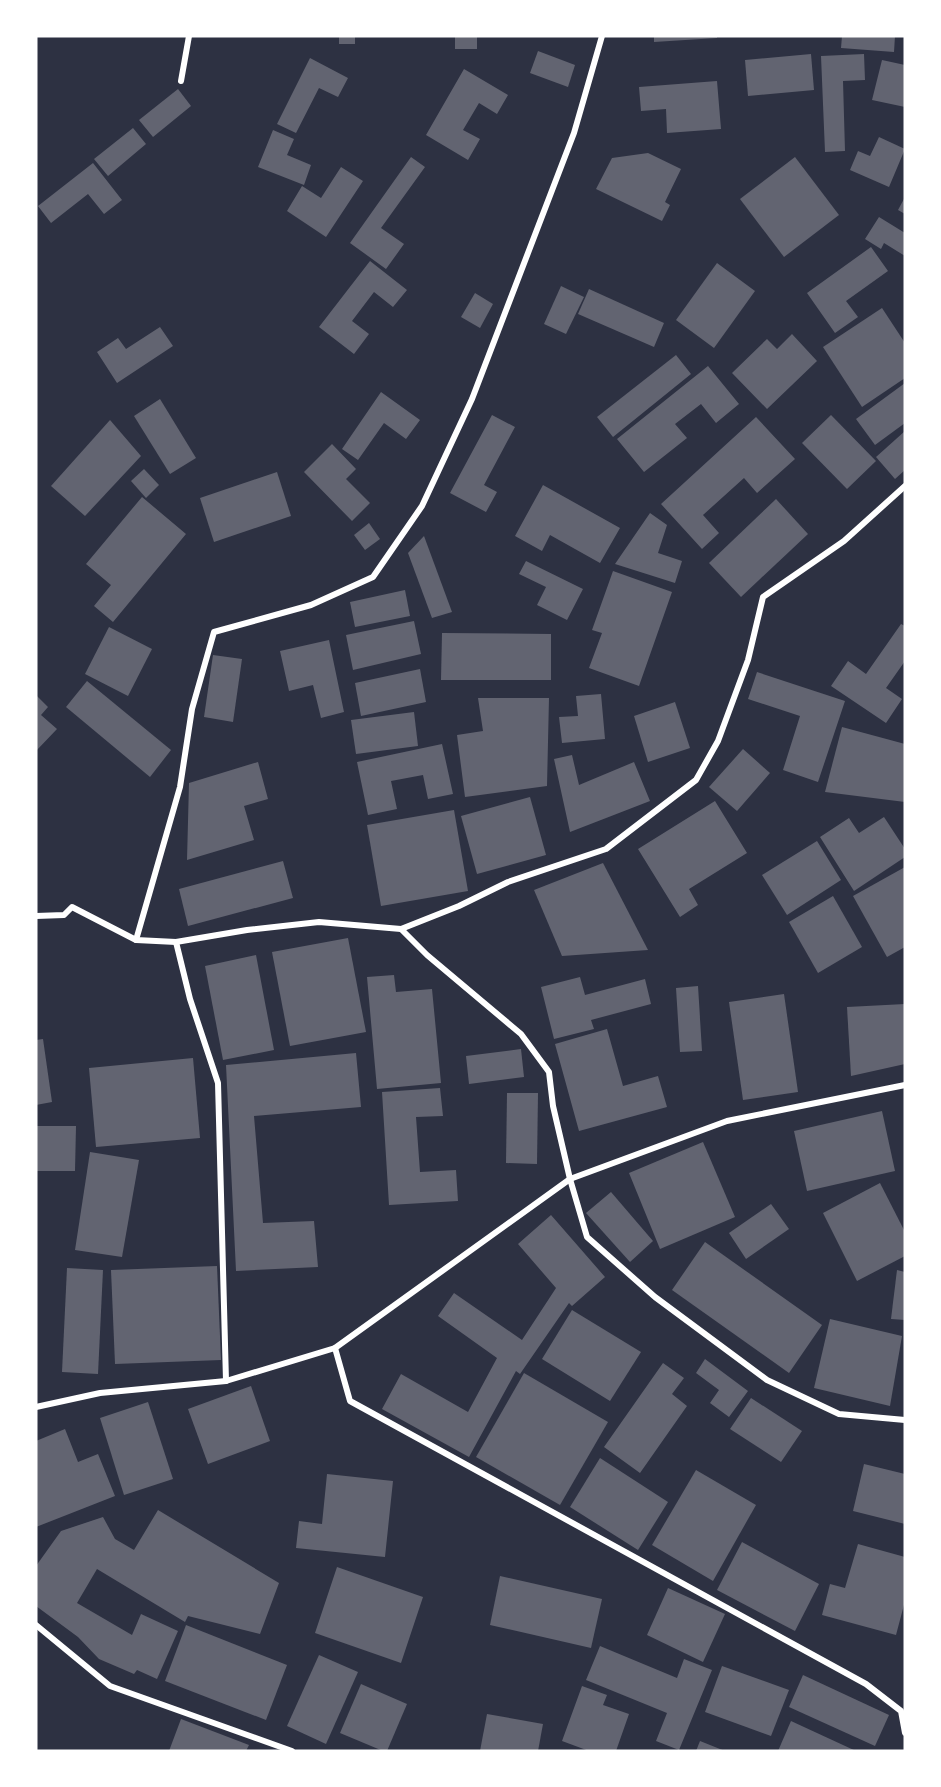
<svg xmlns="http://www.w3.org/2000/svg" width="941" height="1787" font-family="'Archivo Narrow',sans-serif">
	<rect width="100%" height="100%" fill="#2d3142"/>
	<!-- building -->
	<g fill="#626471">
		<rect x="339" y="36" width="16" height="8"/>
		<rect x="455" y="36" width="22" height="13"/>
		<path d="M654 36H717V38L654 42Z"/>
		<path d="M842 36H895L894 52 841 48Z"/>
		<path d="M538 51 575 65 568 87 530 73Z"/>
		<path d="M811 54 814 90 748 96 745 60Z"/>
		<path d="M864 54 865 80 843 81 845 151 825 152 821 56Z"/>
		<path d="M310 58 348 78 338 97 319 88 296 133 277 124Z"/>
		<path d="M882 60 905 65V107L872 100Z"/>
		<path d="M464 69 508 95 497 114 479 103 463 130 480 139 468 160 426 135Z"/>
		<path d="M717 81 721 129 667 133 666 109 641 111 639 87Z"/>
		<path d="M178 89 191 106 153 137 139 120Z"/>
		<path d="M133 128 146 144 108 176 94 159Z"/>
		<path d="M273 130 294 139 287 155 311 165 304 185 258 167Z"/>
		<path d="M879 137 905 149 889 187 850 170 858 151 870 156Z"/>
		<path d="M648 153 681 169 665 202 670 205 662 221 596 189 612 158Z"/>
		<path d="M411 157 425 167 381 228 404 244 386 269 350 243Z"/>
		<path d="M795 157 839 215 784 257 740 199Z"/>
		<path d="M93 163 122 200 104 214 88 194 51 223 38 206Z"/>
		<path d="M341 167 363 181 326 237 287 211 302 186 321 198Z"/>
		<path d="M905 197V214L898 210Z"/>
		<path d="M879 217 905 233V256L884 243 881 249 865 239Z"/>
		<path d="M871 247 888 271 846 301 858 317 835 333 807 293Z"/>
		<path d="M370 261 407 290 393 307 374 292 352 321 369 334 354 354 319 327Z"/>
		<path d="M717 263 755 291 714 348 676 320Z"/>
		<path d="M561 286 584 297 566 334 544 324Z"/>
		<path d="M589 289 664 323 654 347 578 314Z"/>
		<path d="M475 293 493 304 480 328 461 317Z"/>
		<path d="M882 308 905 343V378L862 407 823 347Z"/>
		<path d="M160 327 173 346 117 383 97 352 118 338 126 349Z"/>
		<path d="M792 334 817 361 767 409 732 373 767 339 777 349Z"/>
		<path d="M676 355 691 374 613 437 597 417Z"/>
		<path d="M708 366 739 404 716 423 701 404 675 424 687 438 644 472 617 439Z"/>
		<path d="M905 383V423L875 445 856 419Z"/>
		<path d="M381 392 420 420 406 439 384 423 358 460 342 449Z"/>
		<path d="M160 399 196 458 170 474 134 416Z"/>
		<path d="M492 415 515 427 484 485 497 492 486 512 450 493Z"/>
		<path d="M831 415 876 461 847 489 802 443Z"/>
		<path d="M756 417 795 459 757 493 744 478 703 515 719 533 702 549 661 504Z"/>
		<path d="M110 420 141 456 85 516 51 486Z"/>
		<path d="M905 431V470L895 479 876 457Z"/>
		<path d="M332 444 356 469 346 479 370 503 352 521 304 472Z"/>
		<path d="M144 469 159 485 146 498 131 481Z"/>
		<path d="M277 472 291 516 214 542 200 498Z"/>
		<path d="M543 485 620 528 600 563 550 535 542 551 515 536Z"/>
		<path d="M142 497 186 534 113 622 94 606 111 585 86 564Z"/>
		<path d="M776 499 808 534 741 597 709 563Z"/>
		<path d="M650 513 667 525 658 553 682 561 675 583 615 564Z"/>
		<path d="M369 523 380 539 365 550 354 535Z"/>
		<path d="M424 536 452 612 432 618 408 553Z"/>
		<path d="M526 561 583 589 567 620 537 605 546 587 519 574Z"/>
		<path d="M613 571 672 592 639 686 589 668 602 633 592 630Z"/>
		<path d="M405 590 410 616 355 627 350 602Z"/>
		<path d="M414 621 421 654 353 670 346 635Z"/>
		<path d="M901 624 905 626V661L886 688 902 699 886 723 831 686 848 661 866 674Z"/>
		<path d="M109 627 152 649 128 696 85 674Z"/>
		<path d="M442 633 551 634V680H441Z"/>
		<path d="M329 640 344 712 321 718 313 685 289 691 280 651Z"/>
		<path d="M213 655 242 659 233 722 204 717Z"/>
		<path d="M420 669 426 702 361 716 355 683Z"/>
		<path d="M757 672 845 701 818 782 783 770 800 716 748 699Z"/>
		<path d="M87 681 171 750 150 777 66 707Z"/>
		<path d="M601 694 605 739 562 743 559 717 578 716 576 696Z"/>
		<path d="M36 695 48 707 41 715 57 729 36 751Z"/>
		<path d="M478 698H549L547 786 465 797 457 735 483 731Z"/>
		<path d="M675 702 690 748 648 762 634 716Z"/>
		<path d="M414 712 418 746 356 754 351 720Z"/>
		<path d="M842 727 905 744V802L825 792Z"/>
		<path d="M442 744 453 794 428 799 423 775 391 781 397 809 368 815 357 762Z"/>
		<path d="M743 749 770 773 737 811 709 787Z"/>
		<path d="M572 755 579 785 634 762 650 801 570 832 554 759Z"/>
		<path d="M258 762 268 799 244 806 254 840 187 860 189 783Z"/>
		<path d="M530 797 546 855 477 874 461 816Z"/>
		<path d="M715 801 747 853 689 889 698 905 680 917 638 849Z"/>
		<path d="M454 810 468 891 381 906 367 825Z"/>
		<path d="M884 817 905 849V857L854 891 820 837 849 818 859 833Z"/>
		<path d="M817 841 841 880 787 915 762 875Z"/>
		<path d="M283 861 293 898 188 926 179 889Z"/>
		<path d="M603 863 648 950 562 956 534 890Z"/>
		<path d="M905 867V947L887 957 853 896Z"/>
		<path d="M833 896 862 947 818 973 789 922Z"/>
		<path d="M348 938 366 1032 290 1046 272 952Z"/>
		<path d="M256 955 274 1050 223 1060 205 966Z"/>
		<path d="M394 975 396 992 432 989 441 1083 377 1089 367 977Z"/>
		<path d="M580 977 585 995 645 979 651 1004 591 1020 594 1029 554 1039 541 987Z"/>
		<path d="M698 986 702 1051 680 1052 676 988Z"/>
		<path d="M784 994 798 1092 743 1100 729 1002Z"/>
		<path d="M905 1004V1064L851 1076 847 1007Z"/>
		<path d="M607 1029 623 1086 658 1076 667 1107 579 1131 555 1044Z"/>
		<path d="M43 1039 52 1102 36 1105V1040Z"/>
		<path d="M521 1049 524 1077 469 1084 466 1056Z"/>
		<path d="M356 1053 361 1107 254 1116 263 1223 314 1221 318 1267 236 1271 226 1065Z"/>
		<path d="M193 1058 200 1138 96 1147 89 1068Z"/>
		<path d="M440 1088 443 1116 416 1117 420 1172 456 1170 458 1201 389 1205 382 1092Z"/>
		<path d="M507 1093H538L537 1164 506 1163Z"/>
		<path d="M882 1111 895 1171 807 1191 794 1131Z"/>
		<path d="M36 1126H76L75 1171H36Z"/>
		<path d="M703 1142 735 1217 660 1249 629 1173Z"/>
		<path d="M90 1152 139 1160 122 1257 75 1250Z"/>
		<path d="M880 1183 905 1232V1256L857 1281 823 1213Z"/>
		<path d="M611 1192 653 1241 630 1262 586 1213Z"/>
		<path d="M771 1204 789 1229 746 1259 729 1233Z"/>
		<path d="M551 1215 605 1277 572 1306 569 1303 520 1374 516 1371 469 1457 382 1409 401 1374 468 1412 497 1358 438 1316 454 1293 522 1340 556 1288 518 1244Z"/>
		<path d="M705 1242 822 1325 789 1373 672 1290Z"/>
		<path d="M217 1266 221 1360 115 1364 111 1270Z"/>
		<path d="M67 1268 103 1270 98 1374 62 1372Z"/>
		<path d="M897 1270 905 1272V1320L891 1319Z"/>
		<path d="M572 1310 641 1352 610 1401 542 1359Z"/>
		<path d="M830 1319 902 1336 890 1406 814 1388Z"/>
		<path d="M705 1359 748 1391 729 1417 710 1403 719 1390 696 1373Z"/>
		<path d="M663 1363 684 1378 672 1394 687 1406 640 1473 604 1447Z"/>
		<path d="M524 1373 608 1422 560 1505 476 1457Z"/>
		<path d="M251 1386 270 1441 208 1464 188 1409Z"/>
		<path d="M751 1398 802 1431 781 1462 730 1429Z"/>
		<path d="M148 1402 173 1479 124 1495 100 1418Z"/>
		<path d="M65 1429 78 1462 98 1454 115 1496 36 1527V1441Z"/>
		<path d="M600 1458 668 1502 638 1550 570 1507Z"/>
		<path d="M864 1464 905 1474V1524L853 1511Z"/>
		<path d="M696 1470 756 1505 713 1581 652 1545Z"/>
		<path d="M327 1474 393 1481 385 1557 296 1548 299 1521 322 1524Z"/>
		<path d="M158 1510 279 1583 260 1634 188 1616 185 1622 97 1569 77 1603 132 1635 141 1614 178 1631 157 1679 137 1670 134 1674 99 1659 78 1637 36 1606V1566L61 1531 103 1517 115 1539 134 1550Z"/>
		<path d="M742 1542 819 1584 795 1631 717 1590Z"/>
		<path d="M858 1544 905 1557V1601L896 1635 822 1615 830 1584 845 1588Z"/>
		<path d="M337 1567 423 1597 401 1663 315 1633Z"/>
		<path d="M500 1576 602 1599 591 1648 490 1625Z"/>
		<path d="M668 1588 725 1614 703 1662 647 1635Z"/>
		<path d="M186 1625 287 1665 266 1720 165 1681Z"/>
		<path d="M600 1646 677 1678 684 1659 712 1670 679 1750 656 1741 667 1713 586 1680Z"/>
		<path d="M319 1655 358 1672 326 1744 287 1726Z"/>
		<path d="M722 1666 789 1690 771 1736 705 1712Z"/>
		<path d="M803 1675 889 1715 875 1746 789 1707Z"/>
		<path d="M361 1684 407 1704 387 1751H383L340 1733Z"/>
		<path d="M582 1686 607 1695 603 1705 629 1714 616 1751H589L562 1741Z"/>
		<path d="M487 1714 543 1724 538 1751H480Z"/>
		<path d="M181 1719 249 1745 246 1751H169Z"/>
		<path d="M791 1721 856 1751H778Z"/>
		<path d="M700 1741 725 1751H696Z"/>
	</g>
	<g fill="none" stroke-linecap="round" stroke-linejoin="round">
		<!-- minor -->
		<g stroke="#fff" stroke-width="6">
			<path d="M181 81 189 36"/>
			<path d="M36 916 64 915 72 907 136 940 176 942 247 930 319 922 401 929 427 955 521 1034 549 1072 553 1106 570 1179 587 1237 655 1297 767 1380 839 1414 905 1420"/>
			<path d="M401 929 459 906 508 882 606 849 696 780 718 741 748 660 763 597 844 541 905 486"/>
			<path d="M136 940 180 787 192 709 214 632 311 605 373 577 422 506 472 399 574 133 602 36"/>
			<path d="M176 942 190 999 218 1083 226 1381"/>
			<path d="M335 1348 350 1401 866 1684 901 1711 905 1733"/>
			<path d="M36 1407 100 1393 226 1381 335 1348 570 1179 727 1121 905 1085"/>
			<path d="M36 1625 110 1686 292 1751"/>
		</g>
	</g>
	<!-- border -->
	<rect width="941" height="1787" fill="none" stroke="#ffffff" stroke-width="75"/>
</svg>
